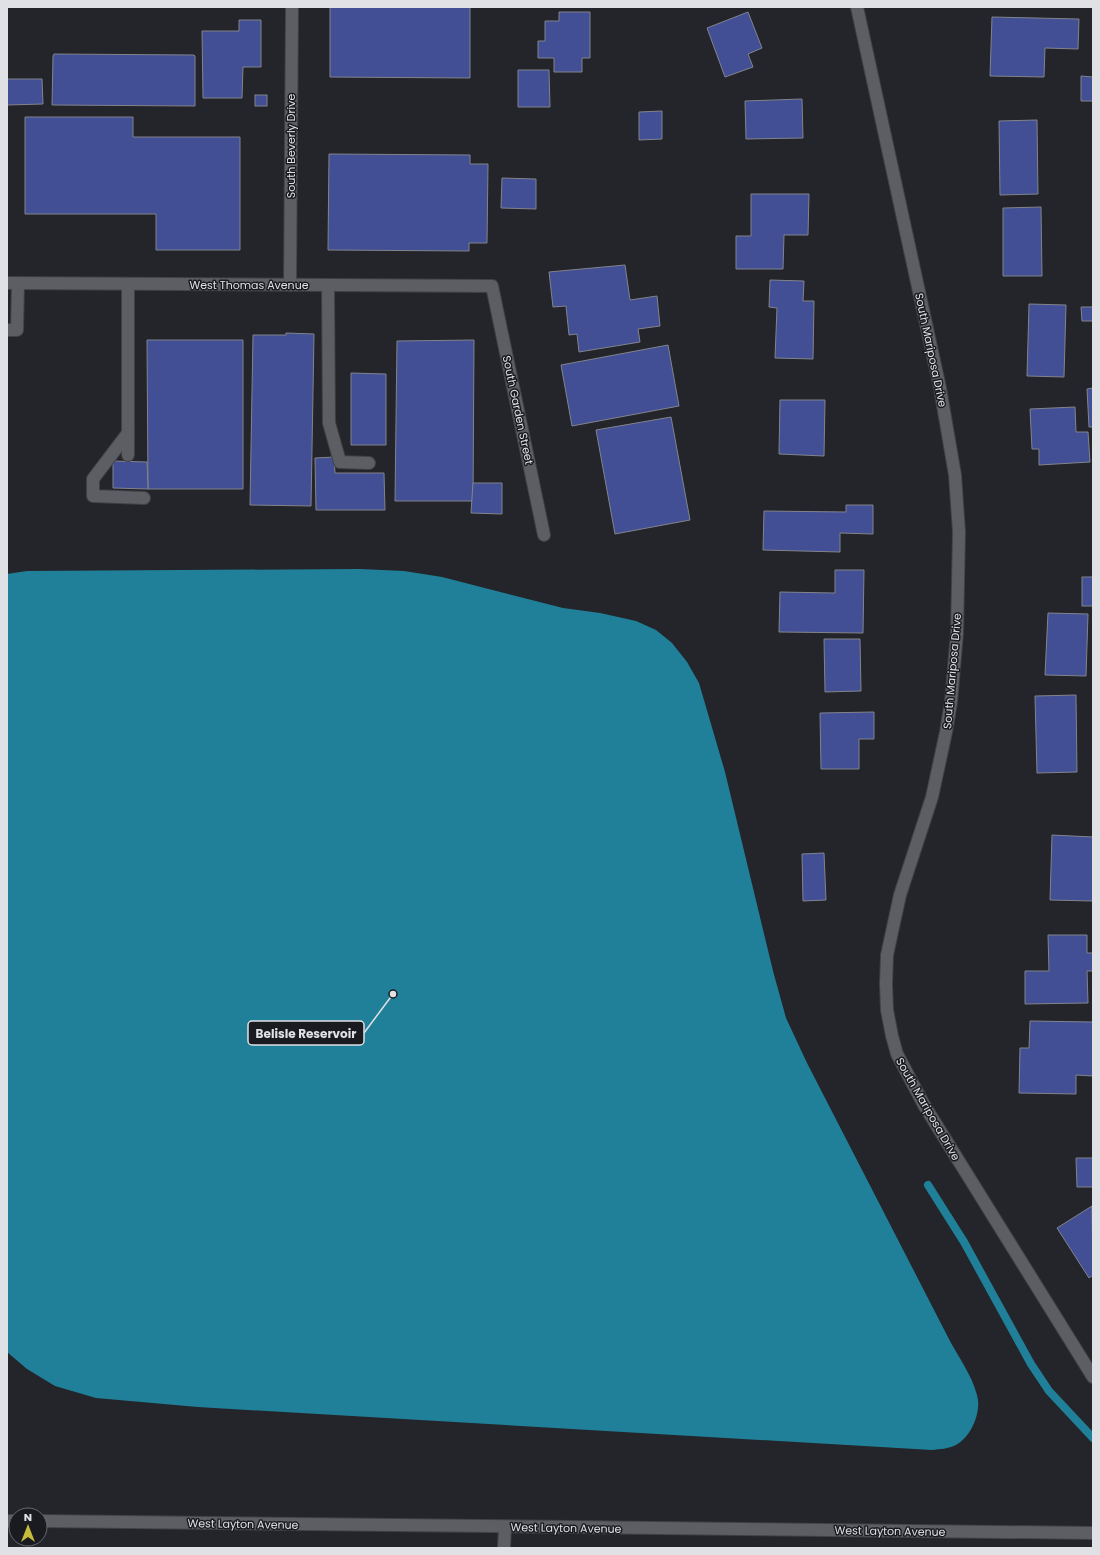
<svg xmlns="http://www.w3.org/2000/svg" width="1100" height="1555" font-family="Poppins,sans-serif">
	<rect width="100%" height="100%" fill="#23252a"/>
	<!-- water -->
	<path fill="#218099" d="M360 569 404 571 442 577 563 608 600 613 636 621 656 630 672 643 687 662 699 683 725 772 773 971 786 1018 807 1063 951 1343C960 1359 972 1376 977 1395 982 1412 971 1437 956 1445 948 1449 940 1449 932 1450L198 1407 96 1398 55 1386 27 1369 7 1352V574L27 571Z"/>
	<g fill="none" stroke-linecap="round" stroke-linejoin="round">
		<!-- stream -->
		<path stroke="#218099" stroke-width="8" d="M928 1185 964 1242 1031 1364 1049 1391 1093 1438"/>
	</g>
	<!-- building -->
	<g fill="#424f95" stroke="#82848b">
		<path d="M330 7H470V78L330 77Z"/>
		<path d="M559 12H590V58H582V72H554V58H538V41H545V21H559Z"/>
		<path d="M748 12 762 48 748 54 753 67 725 77 707 28Z"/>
		<path d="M992 17 1079 19 1078 49 1045 48 1044 77 990 76Z"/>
		<path d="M239 20H261V67H243L242 98H203L202 31H239Z"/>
		<path d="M54 54 194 55 195 56V106L52 105 53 56Z"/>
		<path d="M518 70H549L550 107H518Z"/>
		<path d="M1081 76 1093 77V101H1081Z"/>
		<path d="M7 79H42L43 104 7 105Z"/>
		<rect x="255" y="95" width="12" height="11"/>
		<path d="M802 99 803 138 746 139 745 101Z"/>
		<path d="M662 111V139L639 140V112Z"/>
		<path d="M25 117H133V137H240V250H156V214H25Z"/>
		<path d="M1037 120 1038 194 1000 195 999 121Z"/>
		<path d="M329 154 470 155V164H488L487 243H469V251L328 250Z"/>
		<path d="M502 178 536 179V209L501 208Z"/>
		<path d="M751 194H809L808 235H784L783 269H736V236H751Z"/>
		<path d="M1041 207 1042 276H1003V208Z"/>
		<path d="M625 265 630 300 657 296 660 326 638 329 640 342 579 352 577 334 569 335 566 306 553 307 549 272Z"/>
		<path d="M770 280 804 281 803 301H814L813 359 775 358 777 308 769 307Z"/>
		<path d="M1029 304 1066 305 1064 377 1027 376Z"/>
		<path d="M1081 307H1093V321H1082Z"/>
		<path d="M286 333 314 334 311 506 250 505 253 335H286Z"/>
		<path d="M147 340H243V489H148Z"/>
		<path d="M474 340 473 501H395L397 341Z"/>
		<path d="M668 345 679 406 572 426 561 365Z"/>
		<path d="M351 373 386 374V445H351Z"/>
		<path d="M1093 388V427H1089L1087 389Z"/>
		<path d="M780 400H825L824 456 779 454Z"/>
		<path d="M1075 407 1076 432H1088L1090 462 1039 465V449H1032L1030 409Z"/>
		<path d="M671 417 690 520 615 534 596 430Z"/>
		<path d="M334 457 335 473H384L385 510H316L315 458Z"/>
		<path d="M113 461 147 462 148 489 113 488Z"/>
		<path d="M473 483H502V514L471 513Z"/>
		<path d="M846 505H873V534L840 533V552L763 550 764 511 846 512Z"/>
		<path d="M835 570H864L863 633 779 632 780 592 835 593Z"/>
		<rect x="1082" y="577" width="11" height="29"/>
		<path d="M1048 613 1088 614 1086 676 1045 675Z"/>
		<path d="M824 639H860L861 691 825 692Z"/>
		<path d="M1076 695 1077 772 1037 773 1035 696Z"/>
		<path d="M874 712V739H859V769H821L820 713Z"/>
		<path d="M1052 835 1093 837V901L1050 900Z"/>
		<path d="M824 853 826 900 803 901 802 854Z"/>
		<path d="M1048 935H1087V953H1093V971H1087L1088 1003 1025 1004V971H1049Z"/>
		<path d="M1030 1021 1093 1022V1076L1076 1075V1094L1019 1093 1020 1048H1029Z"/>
		<path d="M1076 1158H1093V1187H1077Z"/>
		<path d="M1092 1206 1093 1275 1089 1278 1057 1228Z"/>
	</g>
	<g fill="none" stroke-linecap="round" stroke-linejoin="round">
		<!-- minor casing -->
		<g stroke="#404145" stroke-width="14">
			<g id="minor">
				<path d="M857 7 940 388 955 475 959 532 957 633 951 702 946 732 932 797 900 895 887 955 886 984 887 1010 892 1036 897 1054 924 1105 1093 1377"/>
				<path d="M7 283 492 286 544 535"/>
				<path d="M128 284V455"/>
				<path d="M290 285 292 7"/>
				<path d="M328 286 329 423 340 462 369 463"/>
				<path d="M7 330H17L18 284"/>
				<path d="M128 433 93 479V496L144 498"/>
				<path d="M7 1521H16"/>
				<path d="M40 1521 1093 1533"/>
				<path d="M504 1548 505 1527"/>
			</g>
		</g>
		<!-- minor -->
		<use href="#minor" stroke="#5c5e64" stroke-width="12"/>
	</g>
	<g text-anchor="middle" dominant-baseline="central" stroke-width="3" stroke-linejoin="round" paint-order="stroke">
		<!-- street labels -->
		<g font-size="11" fill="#e0e1e5" stroke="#1a1b20">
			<text transform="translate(291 146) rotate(-90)">South Beverly Drive</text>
			<text x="249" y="285">West Thomas Avenue</text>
			<text transform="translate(931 350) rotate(78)">South Mariposa Drive</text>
			<text transform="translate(518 410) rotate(78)">South Garden Street</text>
			<text transform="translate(952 671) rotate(-85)">South Mariposa Drive</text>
			<text transform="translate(928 1109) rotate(60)">South Mariposa Drive</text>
			<text transform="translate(243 1524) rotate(1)">West Layton Avenue</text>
			<text transform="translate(566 1528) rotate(1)">West Layton Avenue</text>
			<text transform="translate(890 1531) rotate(1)">West Layton Avenue</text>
		</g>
	</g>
	<!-- callouts -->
	<path fill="none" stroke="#e0e1e5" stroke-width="1.5" d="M393 994L364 1033"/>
	<circle fill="#e0e1e5" stroke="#1a1b20" stroke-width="1.5" cx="393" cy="994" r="4"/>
	<rect fill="#1a1b20" stroke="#e0e1e5" stroke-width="1.5" x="248" y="1021" width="116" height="24" rx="4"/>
	<g font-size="12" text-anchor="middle" font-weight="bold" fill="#e0e1e5">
		<text x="306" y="1038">Belisle Reservoir</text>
	</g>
	<!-- border -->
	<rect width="1100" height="1555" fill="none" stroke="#e0e1e5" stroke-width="16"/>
	<!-- north arrow -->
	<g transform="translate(28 1527)"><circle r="19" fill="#1a1b20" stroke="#696a6f"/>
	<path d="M0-3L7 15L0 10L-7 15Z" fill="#c8bb3b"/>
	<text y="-6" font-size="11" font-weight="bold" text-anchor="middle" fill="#e0e1e5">N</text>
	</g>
</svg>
